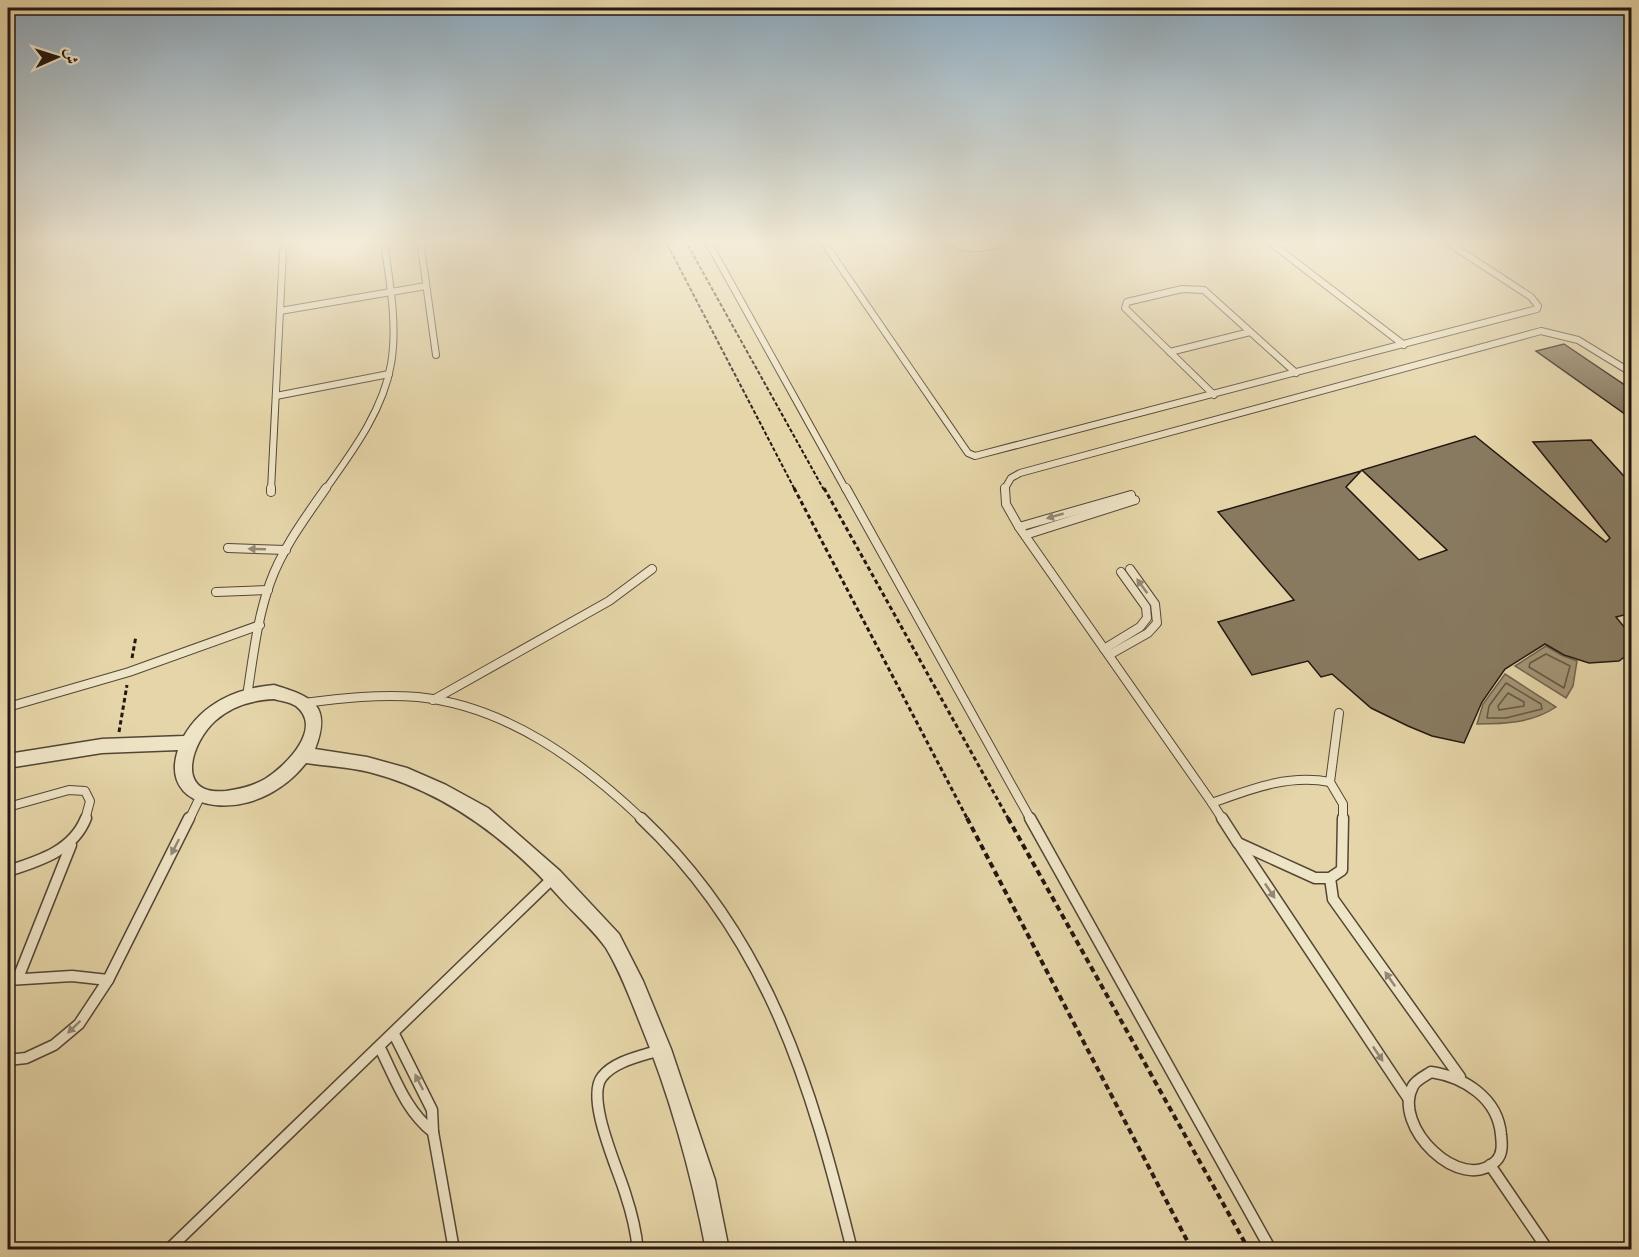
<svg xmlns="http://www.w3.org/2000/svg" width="1639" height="1257" font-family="'Libre Bodoni',Amiri,serif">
	<rect width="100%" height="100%" fill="#e5d5a8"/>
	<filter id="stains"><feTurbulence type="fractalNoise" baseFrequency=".00333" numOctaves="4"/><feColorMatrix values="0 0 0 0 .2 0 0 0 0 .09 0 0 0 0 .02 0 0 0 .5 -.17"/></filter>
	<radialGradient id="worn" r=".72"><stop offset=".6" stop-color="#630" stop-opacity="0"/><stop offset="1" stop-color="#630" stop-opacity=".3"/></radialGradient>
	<!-- water -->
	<g fill="#a39475" stroke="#70624d" stroke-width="1.5">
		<path d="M1546 646 1561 655 1577 661 1573 686 1566 698 1515 666Z"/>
		<path d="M1505 674 1556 707C1532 723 1505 724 1477 724L1483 704Z"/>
	</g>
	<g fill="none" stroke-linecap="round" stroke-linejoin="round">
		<!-- shore -->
		<g stroke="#645643" stroke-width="1.5">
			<path d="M1546 654 1570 666 1564 688 1529 667 1530 663Z"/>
			<path d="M1506 683 1541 704 1542 709 1506 718H1487L1489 706Z"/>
			<path d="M1508 693 1524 702V706L1499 710 1498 706Z"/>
		</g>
	</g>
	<!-- building -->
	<g fill="#887a60" stroke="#241711" stroke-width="1.5">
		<path d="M1564 344 1632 390V419L1536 351Z"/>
		<path d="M1475 436 1606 542 1610 538 1533 442 1591 440 1632 485V613L1616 617 1629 633 1632 649 1627 655 1619 661 1589 663 1564 655 1545 644 1505 669 1482 702 1464 743 1432 736 1408 726 1371 708 1332 674 1321 677 1308 661 1252 675 1218 622 1294 600 1218 512 1361 471 1346 487 1419 560 1447 550 1362 470Z"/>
	</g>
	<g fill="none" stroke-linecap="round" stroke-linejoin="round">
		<!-- lane-far2 casing -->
		<g stroke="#544637" stroke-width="8">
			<g id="lane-far2">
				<path d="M420 240 436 355"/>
				<path d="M707 240 846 490"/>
				<path d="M822 240 968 453 975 456 1537 309 1538 306 1531 297 1444 240"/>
				<path d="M949 240C970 255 992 246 1014 240"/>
				<path d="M1267 240 1404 345"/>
				<path d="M280 311 426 286"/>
				<path d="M1170 352 1250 332"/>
				<path d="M1214 395 1125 308 1127 302 1182 289 1204 290 1296 373"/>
				<path d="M276 396 389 374"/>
				<path d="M271 490 283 251"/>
				<path d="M325 490C352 452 383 411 391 364 398 324 389 280 384 240"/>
				<path d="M1004 490 1011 478 1020 473 1541 331 1578 340 1632 373"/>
			</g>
		</g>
		<!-- lane-far1 casing -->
		<g stroke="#544637" stroke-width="10">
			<g id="lane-far1">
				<path d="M846 488 1031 820"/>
				<path d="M1005 488 1006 504 1019 527 1212 803"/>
				<path d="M271 492V488"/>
				<path d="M1019 527 1131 495"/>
				<path d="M1025 535 1135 500"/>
				<path d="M228 548 286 550"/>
				<path d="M216 592 268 590"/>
				<path d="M1104 649 1140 627 1147 618 1146 607 1121 572"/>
				<path d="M1109 655 1148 633 1157 623 1155 604 1130 569"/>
				<path d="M247 696C253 658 257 619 270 583 282 549 305 518 326 488"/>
				<path d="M433 700 609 601 652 569"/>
				<path d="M304 703C342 698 380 694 418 697 506 706 581 761 643 820"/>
				<path d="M8 707 129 672 260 625"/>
				<path d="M1330 782 1343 804V820"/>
				<path d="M1330 782 1339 713"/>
				<path d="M8 807 69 790 85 791 90 801 85 820"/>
				<path d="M189 820 201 795"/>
				<path d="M1223 820 1212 803C1251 789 1288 774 1330 782"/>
			</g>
		</g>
		<!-- lane casing -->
		<g stroke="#544637" stroke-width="13">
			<g id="lane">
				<path d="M641 818C769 939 811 1085 852 1250"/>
				<path d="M1030 818 1271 1250"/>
				<path d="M1222 818 1238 843 1315 878H1330L1342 870 1343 818"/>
				<path d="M1239 844 1408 1098"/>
				<path d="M8 871C39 861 73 851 86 818"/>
				<path d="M1330 878 1333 899 1460 1077"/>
				<path d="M18 978 71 845"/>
				<path d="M8 980 72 976 108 980"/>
				<path d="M394 1034 432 1110 433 1132 454 1250"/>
				<path d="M380 1048C395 1078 406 1111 433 1132"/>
				<path d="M8 1060 26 1058 54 1045 79 1024 108 980 189 818"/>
				<path d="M1431 1072C1464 1077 1498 1098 1501 1135 1502 1144 1503 1154 1496 1161 1461 1195 1391 1126 1413 1086 1416 1080 1425 1076 1431 1072Z"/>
				<path d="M1490 1165 1548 1250"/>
				<path d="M168 1250 553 878"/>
				<path d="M638 1250C636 1232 632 1214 626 1196 619 1171 585 1099 602 1077 614 1061 642 1056 660 1050"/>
			</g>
		</g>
		<!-- street casing -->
		<g stroke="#544637" stroke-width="3">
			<path id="street" d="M274 685C313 697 332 705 315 749L367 757 407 768 446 785 488 808 560 871 619 934 643 981 671 1049 715 1180 729 1250H706C691 1172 670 1096 640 1023 630 998 620 971 606 948 594 931 577 916 563 901 510 841 447 792 369 772 349 767 326 766 306 763 292 781 271 796 249 802 211 813 162 799 178 750L102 753 8 768V754L102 739 184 736C203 703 237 688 274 685ZM274 699C281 701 290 702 296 706 324 728 286 766 265 779 253 786 240 789 226 791 174 796 191 743 215 721 231 706 253 700 274 699Z"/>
		</g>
		<!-- path-far2 -->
		<g stroke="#241711" stroke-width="2" stroke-dasharray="4 2" stroke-linecap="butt">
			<path d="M665 240 795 490"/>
			<path d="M685 240 824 490"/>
		</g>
		<!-- path-far1 -->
		<g stroke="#241711" stroke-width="3" stroke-dasharray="4.5 3" stroke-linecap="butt">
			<path d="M794 488 968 820"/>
			<path d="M824 488 1009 820"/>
			<path d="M132 658 136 636"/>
			<path d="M119 732 127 685"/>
		</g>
		<!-- path -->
		<g stroke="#241711" stroke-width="4" stroke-dasharray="6 4" stroke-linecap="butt">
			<path d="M967 818 1192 1250"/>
			<path d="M1008 818 1249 1250"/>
		</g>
		<!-- lane-far2 -->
		<use href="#lane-far2" stroke="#eee4c6" stroke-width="6"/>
		<!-- lane-far1 -->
		<use href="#lane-far1" stroke="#eee4c6" stroke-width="8"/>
		<!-- lane -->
		<use href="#lane" stroke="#eee4c6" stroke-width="10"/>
		<!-- street -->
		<use href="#street" fill="#eee4c6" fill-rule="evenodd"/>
	</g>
	<!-- one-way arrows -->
	<defs><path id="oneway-solid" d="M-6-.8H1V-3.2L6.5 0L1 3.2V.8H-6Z" transform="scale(1.5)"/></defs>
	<g fill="#938875">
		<use href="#oneway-solid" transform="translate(1055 516) rotate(164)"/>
		<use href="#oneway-solid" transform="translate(257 549) rotate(-178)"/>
		<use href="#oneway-solid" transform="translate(1142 586) rotate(-126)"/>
		<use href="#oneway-solid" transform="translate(175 847) rotate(117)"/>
		<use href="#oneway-solid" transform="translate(1270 891) rotate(56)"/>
		<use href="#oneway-solid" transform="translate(1390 979) rotate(-125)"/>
		<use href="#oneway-solid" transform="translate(74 1027) rotate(136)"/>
		<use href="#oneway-solid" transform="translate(1378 1054) rotate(56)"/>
		<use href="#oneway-solid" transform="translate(419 1082) rotate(-117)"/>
	</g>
	<!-- sky -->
	<linearGradient id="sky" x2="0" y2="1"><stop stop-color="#8ca7ba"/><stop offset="0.58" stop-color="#f3ecd8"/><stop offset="1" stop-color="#f3ecd8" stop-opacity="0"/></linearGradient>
	<rect width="1639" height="416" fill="url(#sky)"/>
	<!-- margin -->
	<rect width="1639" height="1257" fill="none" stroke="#e5d5a8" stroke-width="30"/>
	<rect x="9" y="9" width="1621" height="1239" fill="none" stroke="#241711" stroke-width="3"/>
	<rect x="15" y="15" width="1609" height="1227" fill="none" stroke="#241711" stroke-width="1.5"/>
	<!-- north arrow -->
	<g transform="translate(57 57) rotate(87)" stroke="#eee4c6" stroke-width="4.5" paint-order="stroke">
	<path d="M0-4.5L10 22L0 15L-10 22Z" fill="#241711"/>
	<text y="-9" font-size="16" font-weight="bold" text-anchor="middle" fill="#241711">ش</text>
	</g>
	<rect width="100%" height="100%" filter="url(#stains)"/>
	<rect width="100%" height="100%" fill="url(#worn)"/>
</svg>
